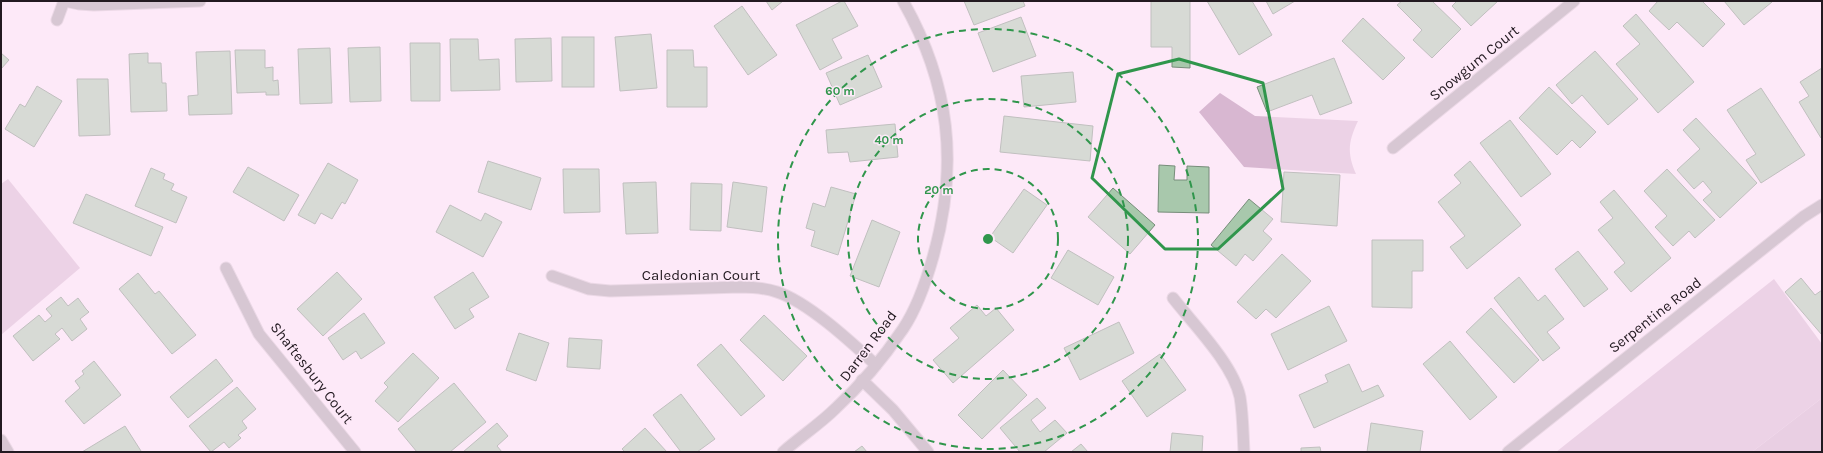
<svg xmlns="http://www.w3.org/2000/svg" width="1823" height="453" font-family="Karla,sans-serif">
	<rect width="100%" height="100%" fill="#fde9f8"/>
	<!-- green -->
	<g fill="#d8b7d1">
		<path d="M1220 93 1255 116 1358 121C1348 142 1347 153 1356 174L1244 167 1199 112Z"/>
		<path d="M8 179 80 268 1 335V184Z"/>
		<path d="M1774 279 1822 344V398L1752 452H1556Z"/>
	</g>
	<!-- forest -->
	<path fill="#d1b0ca" d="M1822 398V452H1752Z"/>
	<!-- building -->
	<g fill="#a8c8ac" stroke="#778d7a">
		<path d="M766 1H783L772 10Z"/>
		<path d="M842 1H844L858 26 832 39 842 58 820 70 796 25Z"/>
		<path d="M964 1H1023L1025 6 974 25Z"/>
		<path d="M1151 1H1190V68L1172 67V47H1151Z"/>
		<path d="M1207 1H1252L1272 35 1239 55Z"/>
		<path d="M1266 1H1295L1273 14Z"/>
		<path d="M1402 1H1432L1461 29 1432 58 1413 40 1422 30 1397 5Z"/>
		<path d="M1457 1H1498L1471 26 1452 6Z"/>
		<path d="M1658 1H1702L1725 24 1703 47 1677 22 1669 30 1649 11Z"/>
		<path d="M1724 1H1771L1772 2 1744 25Z"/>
		<path d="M742 6 777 55 748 75 714 26Z"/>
		<path d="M1636 14 1694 82 1658 113 1616 64 1640 44 1623 26Z"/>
		<path d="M1021 17 1036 56 993 72 978 33Z"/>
		<path d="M1363 18 1405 58 1383 80 1342 41Z"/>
		<path d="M651 34 657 88 620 91 615 37Z"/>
		<rect x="562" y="37" width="32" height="50"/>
		<path d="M551 38 552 81 516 82 515 39Z"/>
		<path d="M450 39H478L479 60 499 59 500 90 451 91Z"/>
		<path d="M410 43H440V101H411Z"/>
		<path d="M380 47 381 101 350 102 348 48Z"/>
		<path d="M330 48 332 103 300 104 298 49Z"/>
		<path d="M235 50H265V68L273 67V81L278 80 279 95H266V92L237 93Z"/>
		<path d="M667 50H693L694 67H707V107H667Z"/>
		<path d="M230 51 232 114 189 115 188 96 198 95 196 52Z"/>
		<path d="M1595 51 1638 99 1608 125 1582 95 1572 104 1556 85Z"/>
		<path d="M1 53 9 60 1 69Z"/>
		<path d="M148 53V63H161L162 83H166L167 111 131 112 129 54Z"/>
		<path d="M868 55 882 87 840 105 826 73Z"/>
		<path d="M1334 58 1352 103 1320 115 1312 95 1267 112 1257 87Z"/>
		<path d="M1822 68V137L1821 138 1799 102 1809 96 1800 82Z"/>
		<path d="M1073 72 1076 102 1024 107 1021 76Z"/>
		<path d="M77 79H108L110 135 79 136Z"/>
		<path d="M37 86 62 101 34 147 5 129 20 104 25 107Z"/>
		<path d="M1549 87 1596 132 1580 148 1572 140 1557 155 1519 118Z"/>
		<path d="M1761 88 1805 155 1761 183 1746 160 1756 154 1727 110Z"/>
		<path d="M1004 116 1093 126 1090 161 1000 152Z"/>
		<path d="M1696 118 1757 183 1720 218 1703 200 1712 192 1703 181 1694 189 1677 170 1700 149 1683 130Z"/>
		<path d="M1510 120 1551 174 1521 197 1480 143Z"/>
		<path d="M895 124 898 157 850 162 848 152 828 153 826 130Z"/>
		<path d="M488 161 541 178 531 210 478 192Z"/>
		<path d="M1470 161 1521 225 1467 269 1450 247 1465 236 1438 202 1461 183 1454 175Z"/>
		<path d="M328 163 358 180 345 204 342 202 332 219 321 213 315 224 298 215Z"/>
		<path d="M1159 165 1175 166 1174 180H1187V166L1209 167V213L1158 212Z"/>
		<path d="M248 167 299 195 284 221 233 192Z"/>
		<path d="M151 168 165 174 163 179 174 184 171 190 187 197 176 223 135 206Z"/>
		<path d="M563 169H599L600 212 564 213Z"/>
		<path d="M1667 169 1715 220 1695 238 1689 231 1673 246 1655 227 1667 216 1644 191Z"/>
		<path d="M1284 172 1340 175 1337 226 1281 222Z"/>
		<path d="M656 182 658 233 626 234 623 183Z"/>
		<path d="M733 182 767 187 762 232 727 227Z"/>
		<path d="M691 183 722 184 721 231 690 230Z"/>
		<path d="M831 187 856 194 838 255 811 246 815 231 806 228 813 203 825 207Z"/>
		<path d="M1113 188 1155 225 1130 254 1088 217Z"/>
		<path d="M1024 189 1047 205 1013 253 990 237Z"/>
		<path d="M1614 190 1671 258 1631 292 1614 272 1625 263 1598 230 1613 218 1600 202Z"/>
		<path d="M86 194 163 227 151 256 73 223Z"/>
		<path d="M1249 199 1273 219 1263 231 1272 239 1253 261 1245 254 1236 266 1211 245Z"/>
		<path d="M450 205 481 221 485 213 502 222 483 257 436 232Z"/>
		<path d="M872 220 900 232 879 287 850 276Z"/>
		<path d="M1372 240H1423V271H1412V308L1372 307Z"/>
		<path d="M1068 250 1114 277 1098 305 1051 278Z"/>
		<path d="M1578 251 1608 289 1584 307 1555 269Z"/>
		<path d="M1282 254 1311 281 1276 318 1266 309 1256 319 1237 302Z"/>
		<path d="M337 272 362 299 323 336 297 309Z"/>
		<path d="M473 272 489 297 469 309 474 317 455 329 434 297Z"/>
		<path d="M138 273 155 294 159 291 196 335 172 354 119 289Z"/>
		<path d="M1519 277 1538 301 1545 295 1564 319 1547 332 1560 348 1543 361 1494 298Z"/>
		<path d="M1801 278 1815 295 1822 290V335L1785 292Z"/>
		<path d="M61 297 68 306 78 298 86 309 89 312 80 319 87 329 72 341 62 328 55 334 60 339 33 361 13 336 39 315 45 322 52 316 46 309Z"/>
		<path d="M977 305 986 316 996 308 1014 330 953 383 933 360 959 338 950 328Z"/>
		<path d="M1329 306 1347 341 1288 370 1271 334Z"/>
		<path d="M1491 308 1539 360 1514 383 1466 332Z"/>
		<path d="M364 313 385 343 361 359 356 351 343 360 328 338Z"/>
		<path d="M764 315 807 356 783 381 740 340Z"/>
		<path d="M1119 322 1134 353 1080 380 1064 348Z"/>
		<path d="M519 333 549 343 536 381 506 370Z"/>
		<path d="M569 338 602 340 600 369 567 367Z"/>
		<path d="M1450 341 1497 397 1470 420 1423 364Z"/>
		<path d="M721 344 765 396 741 416 697 365Z"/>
		<path d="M413 353 439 378 398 422 375 401 388 387 384 383Z"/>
		<path d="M1160 354 1186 390 1147 417 1122 381Z"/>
		<path d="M216 359 233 381 188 418 170 397Z"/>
		<path d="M94 361 121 395 84 424 65 401 80 388 75 381 84 374 82 371Z"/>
		<path d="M1349 364 1362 392 1378 385 1384 396 1314 428 1299 395 1328 382 1325 375Z"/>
		<path d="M1003 370 1027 395 982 439 958 415Z"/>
		<path d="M454 383 486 422 450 452H417L398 429Z"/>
		<path d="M237 387 256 409 242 421 247 428 238 435 241 438 229 448 224 442 211 452 189 426Z"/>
		<path d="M681 394 715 439 697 452H681L653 415Z"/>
		<path d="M1037 398 1046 408 1031 420 1040 432 1055 420 1067 433 1044 452H1020L1000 428Z"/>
		<path d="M497 423 508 436 497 446 502 452H463Z"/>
		<path d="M1371 423 1423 431 1420 452H1367Z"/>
		<path d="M125 426 141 451 140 452H82Z"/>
		<path d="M645 428 667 452H625L622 449Z"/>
		<path d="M1172 433 1203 436 1202 452H1170Z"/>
		<path d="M1081 444 1088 452H1071Z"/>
		<path d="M862 446 867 452H854Z"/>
		<path d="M1320 447 1321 452H1301V448Z"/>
	</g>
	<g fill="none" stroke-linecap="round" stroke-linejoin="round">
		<!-- minor casing -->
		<g stroke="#d6c4d1" stroke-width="13">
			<g id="minor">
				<path d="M65 1 79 4 94 5 200 1"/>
				<path d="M57 20 64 1"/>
				<path d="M1393 148 1574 1"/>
				<path d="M226 268 259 334 355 452"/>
				<path d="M552 276 589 289 610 291 740 287C753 287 765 288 777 292 808 302 851 342 876 365"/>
				<path d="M1173 298C1194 325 1233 364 1240 397 1243 415 1243 434 1244 452"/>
				<path d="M862 380 893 410 928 452"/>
				<path d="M1 440 8 452"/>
				<path d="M783 452C800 437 820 424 836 408 861 385 884 357 903 329 917 308 926 282 933 257 959 165 950 84 903 1"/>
				<path d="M1508 452 1803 217 1822 205"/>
			</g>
		</g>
		<!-- minor -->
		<use href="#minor" stroke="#a89ea6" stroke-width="11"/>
	</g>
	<!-- marked area -->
	<path d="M0 0H1823V453H0ZM1179 59 1263 83 1283 189 1218 249H1165L1092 178 1118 74Z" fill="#fde9f8" fill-opacity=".55" fill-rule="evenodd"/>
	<path fill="none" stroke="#30964c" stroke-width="3" stroke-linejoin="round" d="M1179 59 1263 83 1283 189 1218 249H1165L1092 178 1118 74Z"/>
	<!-- distance rings -->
	<g fill="none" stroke="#30964c" stroke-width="2" stroke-dasharray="7 5">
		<circle cx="988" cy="239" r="70"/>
		<circle cx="988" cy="239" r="140"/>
		<circle cx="988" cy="239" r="210"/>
	</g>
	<g text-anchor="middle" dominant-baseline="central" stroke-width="3" stroke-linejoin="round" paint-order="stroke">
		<!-- street labels -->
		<g font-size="15" fill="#231a21" stroke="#fde9f8">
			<text transform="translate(1474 63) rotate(-39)">Snowgum Court</text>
			<text x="701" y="275">Caledonian Court</text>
			<text transform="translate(1655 315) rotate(-38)">Serpentine Road</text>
			<text transform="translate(868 346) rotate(-53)">Darren Road</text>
			<text transform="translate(312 373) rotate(52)">Shaftesbury Court</text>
		</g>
	</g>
	<circle cx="988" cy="239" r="6" fill="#30964c" stroke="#fde9f8" stroke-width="2"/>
	<g font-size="12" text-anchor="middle" font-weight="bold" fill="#30964c" stroke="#fde9f8" stroke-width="3" stroke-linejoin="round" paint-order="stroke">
		<text x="840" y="95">60 m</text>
		<text x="889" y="144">40 m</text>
		<text x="939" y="194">20 m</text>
	</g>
	<!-- border -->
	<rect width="1823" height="453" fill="none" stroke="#231a21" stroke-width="4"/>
</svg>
